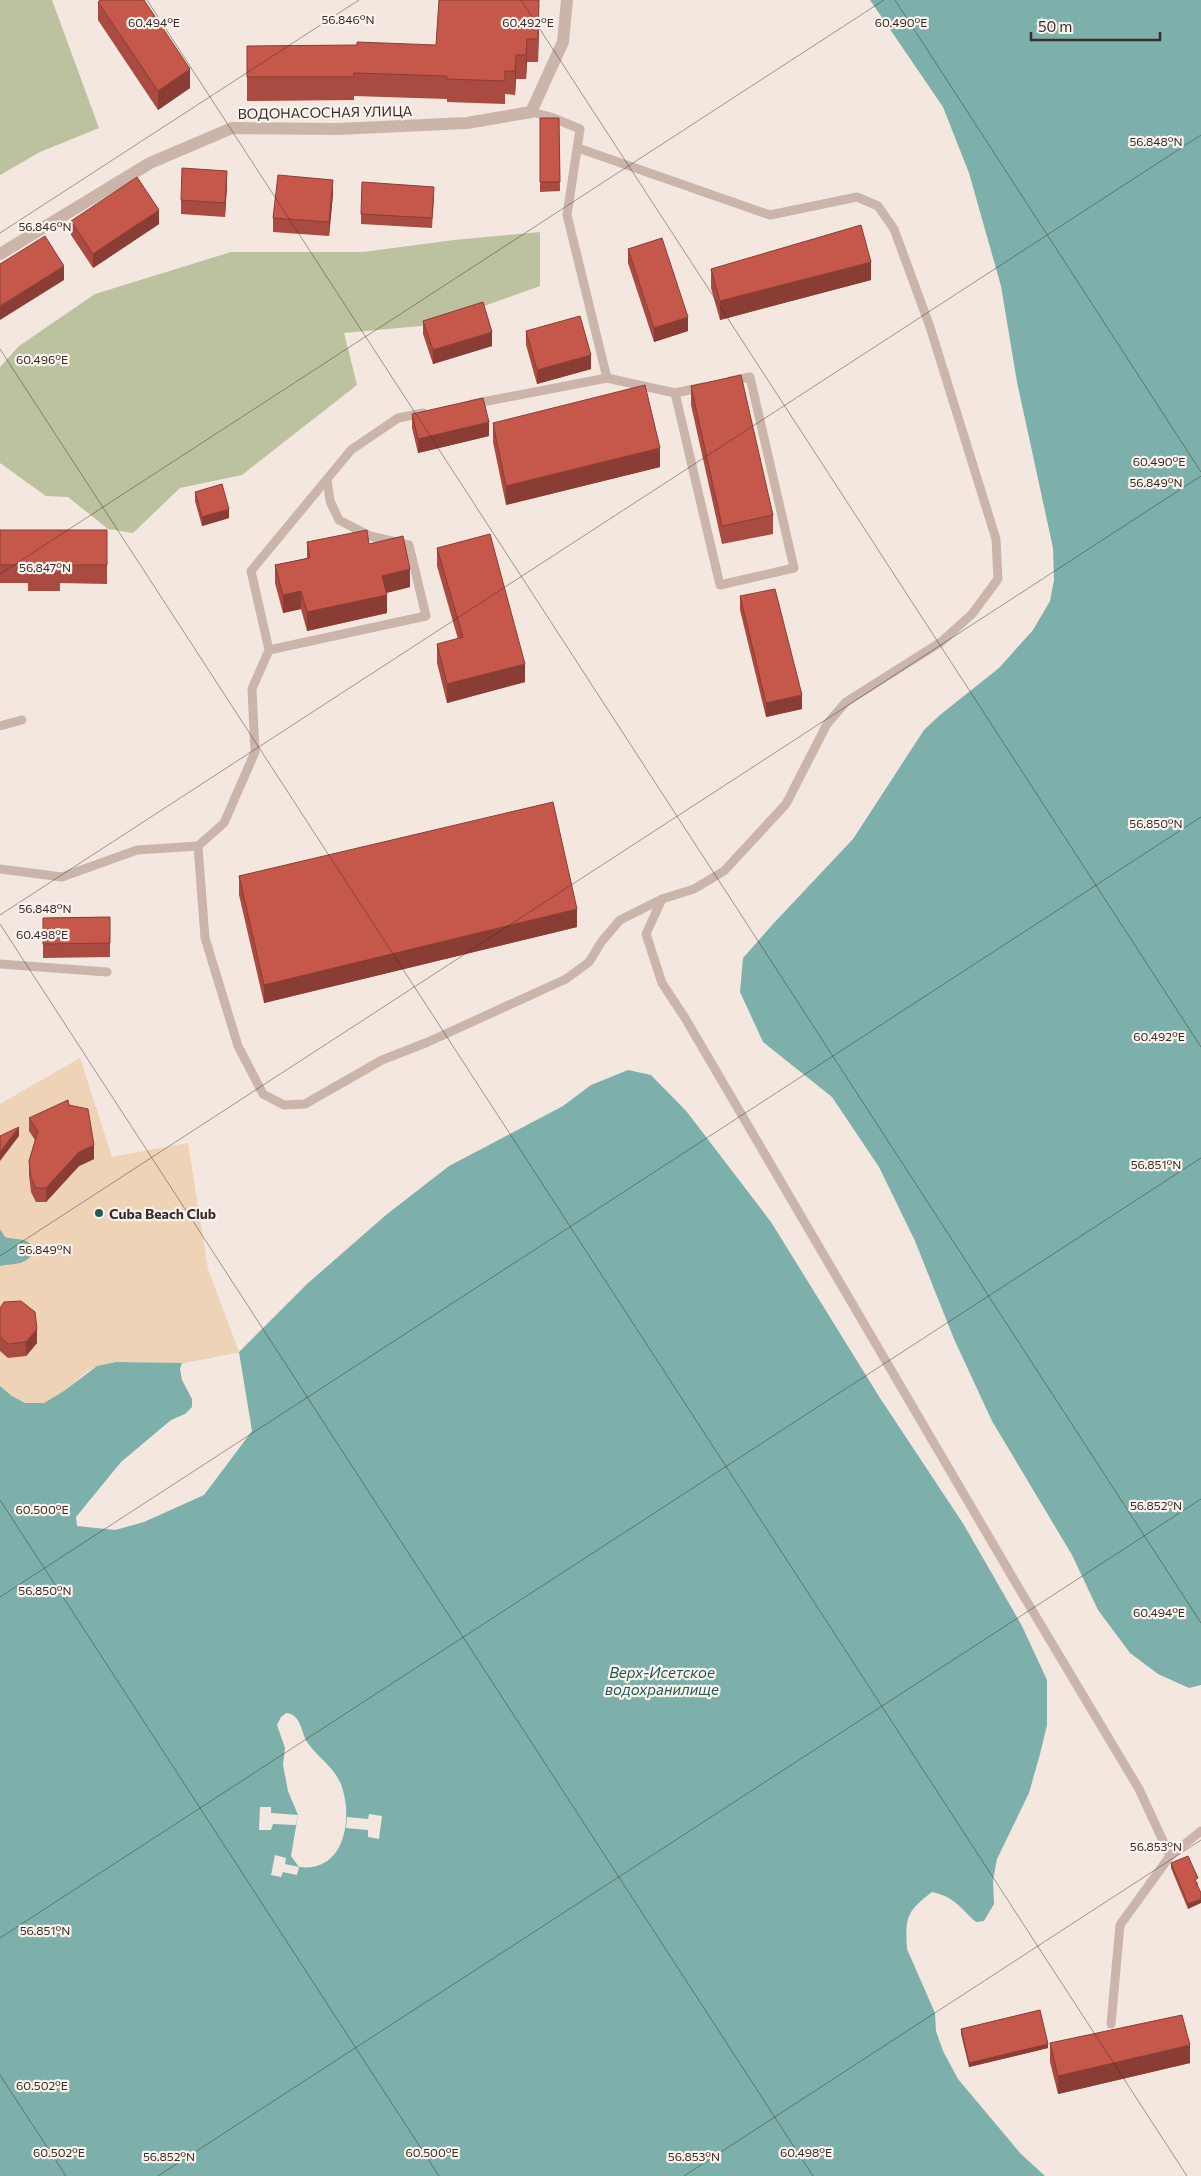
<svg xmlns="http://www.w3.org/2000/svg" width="1201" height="2176" font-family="Commissioner,sans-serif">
	<rect width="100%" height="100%" fill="#f3e7e0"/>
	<!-- green -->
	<g fill="#bcc29f">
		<path d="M0 0H52L99 128 40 152 0 175Z"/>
		<path d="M540 232V286L431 325 344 333 357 385 242 475 180 488 133 533 108 529 68 497 46 496 0 463V367L19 346 95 294 231 252H363L454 240Z"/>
	</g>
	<!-- sand -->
	<path fill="#eed3b7" d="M80 1058 112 1157 188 1143 208 1269 239 1352C220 1355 201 1361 182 1363 155 1366 124 1357 98 1366 78 1373 66 1397 45 1403 27 1408 12 1397 0 1386V1104Z"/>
	<!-- water -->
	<g fill="#7eb0ab" fill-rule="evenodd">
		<path d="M870 0H1201V1685L1189 1688 1158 1674 1130 1653 1098 1610 1072 1555 992 1421 954 1339 915 1241 879 1167 832 1097 763 1042 740 992 743 958 773 924 853 839 924 730 940 715 999 668 1033 630 1050 601 1054 580 1053 548 1017 382 1001 286 969 173 943 107Z"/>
		<path d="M628 1070 651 1075 687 1112 771 1222 880 1398 964 1525 1022 1626 1047 1680V1725L1040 1754 1029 1793 997 1859 993 1880 994 1904 984 1921 976 1922C960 1908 955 1897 932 1892 907 1911 905 1917 907 1949L935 2013 936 2031 943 2051 958 2079 1020 2153 1045 2176H0V1386L12 1396 25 1403H44L64 1391 97 1366 116 1362 182 1363 239 1352 307 1284 386 1215 449 1166 563 1106 591 1085ZM286 1713C301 1714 301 1732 307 1742 318 1758 335 1767 342 1787 353 1820 344 1873 299 1867L291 1856 298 1815 288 1791 283 1765 285 1748 277 1725 281 1717Z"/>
		<path d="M0 1229 5 1237C19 1241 28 1236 34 1250 28 1266 14 1263 0 1266Z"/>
	</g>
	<!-- pier -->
	<g fill="#f3e7e0">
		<path d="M239 1352 252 1431 204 1495 144 1522 115 1530 77 1526 76 1517 121 1462 171 1420 185 1414 192 1407V1399L182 1380 180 1369 182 1363Z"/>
		<path d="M260 1807H271V1813L298 1815 296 1825 273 1824 271 1830H259Z"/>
		<path d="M369 1814 382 1816 379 1839 368 1837V1830L346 1828 347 1817 368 1819Z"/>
		<path d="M275 1855 286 1858 285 1864 299 1867 297 1875 283 1872 281 1877 271 1875Z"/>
	</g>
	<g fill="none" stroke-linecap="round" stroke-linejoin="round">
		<!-- service -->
		<g stroke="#cbb5ab" stroke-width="9">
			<path d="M531 112 551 117 580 129 567 215 607 378 675 393 703 387"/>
			<path d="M675 393 720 585 794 568 750 377 730 381"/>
			<path d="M472 404 607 378"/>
			<path d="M327 479 330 501 339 520 370 536 409 545 426 616 269 650 251 571 351 450 398 418 423 413"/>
			<path d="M269 650 252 689 255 752 224 823 198 846 205 938 238 1046 263 1094 284 1105 305 1104 382 1060 428 1042 566 979 589 962 602 941 620 920 662 899 694 889 724 871 786 804 827 724 846 702 941 642 972 614 998 579 996 539 930 327 894 229 878 206 857 197 770 215 578 148"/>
			<path d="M0 726 22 720"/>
			<path d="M0 869 62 877 137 850 198 846"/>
			<path d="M662 899 646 934 662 983 685 1018 1017 1585 1139 1789 1170 1856 1120 1925 1111 2024"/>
			<path d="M0 964 107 972"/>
			<path d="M1170 1856 1201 1831"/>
		</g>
		<!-- tertiary -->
		<path stroke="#cbb5ab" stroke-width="12" d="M0 254 150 163 232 128 338 129 467 123 531 112 563 42 567 0"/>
	</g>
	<!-- wall -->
	<g fill="#a94b40">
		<path d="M98 2 190 88 158 110 98 20Z"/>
		<path d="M539 23 538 62H527L526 79H516L515 95 505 94V104L447 102V99L354 96V100L247 101V46L436 45Z"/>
		<path d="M540 118H559L560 191 540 192Z"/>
		<path d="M227 185 225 217 181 214V200Z"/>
		<path d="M333 194 329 236 273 232V218Z"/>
		<path d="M434 197 432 228 361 224V214Z"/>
		<path d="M71 221 159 224 93 268 71 235Z"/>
		<path d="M628 249 688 331 654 342 628 263Z"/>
		<path d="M711 269 871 280 720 320 711 288Z"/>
		<path d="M423 321 492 346 433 364 423 334Z"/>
		<path d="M526 331 591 369 537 384 526 345Z"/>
		<path d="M691 386 773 515V534L722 544 691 405Z"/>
		<path d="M412 414 489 436 418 453 412 428Z"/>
		<path d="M493 423 660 467 506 505 493 442Z"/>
		<path d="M195 492 229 518 202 526 195 501Z"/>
		<path d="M0 530H107V584L60 583V591H28V583H0Z"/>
		<path d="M307 542 369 544 410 587 386 593 387 613 307 631 301 609 283 613 275 583V565L307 558Z"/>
		<path d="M437 548 525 682 447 703 437 663V644L458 639 437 566Z"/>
		<path d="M740 596 802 709 766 717 740 610Z"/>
		<path d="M239 876 577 927 264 1003 239 895Z"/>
		<path d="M110 917V957L43 958V918Z"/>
		<path d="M69 1105 94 1159 79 1166 46 1202H36L31 1192 29 1175V1161L35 1140 29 1131V1118Z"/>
		<path d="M0 1308 37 1343 26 1356 8 1358 0 1351Z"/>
		<path d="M1171 1863 1198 1883 1188 1909 1171 1868Z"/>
		<path d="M961 2029 1048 2048 969 2067 961 2034Z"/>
		<path d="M1050 2043 1190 2063 1058 2094 1050 2062Z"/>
	</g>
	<!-- shaded-wall -->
	<g fill="#8a3d34">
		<path d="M539 0V23L538 62V39Z"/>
		<path d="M527 39V62L526 79V55Z"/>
		<path d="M516 55V79L515 95V71Z"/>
		<path d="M190 69V88L158 110V91Z"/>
		<path d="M227 171V185L225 217V203Z"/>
		<path d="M333 180V194L329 236V222Z"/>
		<path d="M159 210V224L93 268V254Z"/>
		<path d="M871 262V280L720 320V301Z"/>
		<path d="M64 266V280L0 320V306Z"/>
		<path d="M688 317V331L654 342V328Z"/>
		<path d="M492 332V346L433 364V350Z"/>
		<path d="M591 355V369L537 384V370Z"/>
		<path d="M489 422V436L418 453V439Z"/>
		<path d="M660 448V467L506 505V486Z"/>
		<path d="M229 509V518L202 526V517Z"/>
		<path d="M410 569V587L382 594V576Z"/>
		<path d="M301 591V609L283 613V595Z"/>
		<path d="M387 595V613L307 631V612Z"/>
		<path d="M525 664V682L447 703V684Z"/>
		<path d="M802 695V709L766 717V703Z"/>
		<path d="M577 909V927L264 1003V985Z"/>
		<path d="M19 1127V1136L0 1161V1152Z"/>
		<path d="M94 1145V1159L79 1166 46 1202V1188L79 1152Z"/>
		<path d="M37 1329V1343L26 1356V1342Z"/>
		<path d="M1201 1899V1903L1188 1909V1904Z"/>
		<path d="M1048 2044V2048L969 2067V2063Z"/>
		<path d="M1190 2045V2063L1058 2094V2076Z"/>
	</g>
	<!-- building -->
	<g fill="#c5574b" stroke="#8a3d34">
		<path d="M100 0H144L190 69 158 91 98 2Z"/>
		<path d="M439 0H539L538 39H527L526 55H516L515 71H505V81L447 79V76L354 73V77H247V46L357 45V42L436 45Z"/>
		<path d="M540 118H559L560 182H540Z"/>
		<path d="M182 168 227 171 225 203 181 200Z"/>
		<path d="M278 175 333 180 329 222 273 218Z"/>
		<path d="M137 177 159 210 93 254 71 221Z"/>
		<path d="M362 182 434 187 432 218 361 214Z"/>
		<path d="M861 225 871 262 720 301 711 269Z"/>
		<path d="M45 236 64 266 0 306V264Z"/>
		<path d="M662 238 688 317 654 328 628 249Z"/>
		<path d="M483 302 492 332 433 350 423 321Z"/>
		<path d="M580 316 591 355 537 370 526 331Z"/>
		<path d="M741 375 773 515 722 526 691 386Z"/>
		<path d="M645 385 660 448 506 486 493 423Z"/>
		<path d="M483 398 489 422 418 439 412 414Z"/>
		<path d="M222 484 229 509 202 517 195 492Z"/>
		<path d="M0 530H107V565H60V573L28 572V565H0Z"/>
		<path d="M367 530 369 544 403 536 410 569 382 576 387 595 307 612 301 591 283 595 275 565 310 558 307 542Z"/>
		<path d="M490 534 525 664 447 684 437 644 463 637 437 548Z"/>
		<path d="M775 589 802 695 766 703 740 596Z"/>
		<path d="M553 802 577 909 264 985 239 876Z"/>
		<path d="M110 917V943L43 944V918Z"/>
		<path d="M68 1100 69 1105 88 1109 94 1145 79 1152 46 1188H36L31 1178 29 1161 38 1131 29 1118Z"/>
		<path d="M19 1127 0 1152V1136Z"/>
		<path d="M21 1301 35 1312 37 1329 26 1342 8 1344 0 1337V1308L4 1302Z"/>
		<path d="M1188 1856 1198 1878 1195 1880 1201 1893V1899L1188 1904 1171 1863Z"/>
		<path d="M1040 2010 1048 2044 969 2063 961 2029Z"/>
		<path d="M1182 2015 1190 2045 1058 2076 1050 2043Z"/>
	</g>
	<!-- ticks -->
	<path fill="none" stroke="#392d2a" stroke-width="1" stroke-opacity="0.45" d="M147 0 1201 1623M521 0 1201 1047M895 0 1201 472M0 233 359 0M0 349 1187 2176M0 574 884 0M0 915 1201 135M0 924 813 2176M0 1256 1201 476M0 1500 439 2176M0 1597 1201 817M0 1938 1201 1158M0 2075 66 2176M158 2176 1201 1499M684 2176 1201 1840"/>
	<!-- markers -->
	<circle fill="#1f5b56" stroke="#faf2ec" stroke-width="2" cx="99" cy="1213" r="5"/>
	<g text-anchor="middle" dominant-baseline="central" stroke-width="4.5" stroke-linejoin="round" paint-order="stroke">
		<!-- street labels -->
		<g font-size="14" fill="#392d2a" stroke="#faf2ec">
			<text transform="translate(325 112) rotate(-1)">ВОДОНАСОСНАЯ УЛИЦА</text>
		</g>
		<!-- poi labels -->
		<g font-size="14" font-weight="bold" fill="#392d2a" stroke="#faf2ec" text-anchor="start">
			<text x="109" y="1213">Cuba Beach Club</text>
		</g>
		<!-- water labels -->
		<g font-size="15" font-style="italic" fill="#1f5b56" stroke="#faf2ec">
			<text x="662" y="1672">Верх-Исетское<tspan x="662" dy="17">водохранилище</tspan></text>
		</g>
	</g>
	<g font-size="12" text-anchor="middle" fill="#392d2a" stroke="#faf2ec" stroke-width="4.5" stroke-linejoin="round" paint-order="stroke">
		<text x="348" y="24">56.846°N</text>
		<text x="154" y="27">60.494°E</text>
		<text x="528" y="27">60.492°E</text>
		<text x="901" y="27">60.490°E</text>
		<text x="1156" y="146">56.848°N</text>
		<text x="45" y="231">56.846°N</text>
		<text x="42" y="364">60.496°E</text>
		<text x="1159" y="466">60.490°E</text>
		<text x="1156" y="487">56.849°N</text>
		<text x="45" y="572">56.847°N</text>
		<text x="1156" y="828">56.850°N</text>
		<text x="45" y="913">56.848°N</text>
		<text x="42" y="939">60.498°E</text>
		<text x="1159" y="1041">60.492°E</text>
		<text x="1156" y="1169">56.851°N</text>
		<text x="45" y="1254">56.849°N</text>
		<text x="1156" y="1510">56.852°N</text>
		<text x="42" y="1514">60.500°E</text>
		<text x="45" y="1595">56.850°N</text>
		<text x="1159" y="1617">60.494°E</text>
		<text x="1156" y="1851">56.853°N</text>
		<text x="45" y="1935">56.851°N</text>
		<text x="42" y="2090">60.502°E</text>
		<text x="59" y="2157">60.502°E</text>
		<text x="432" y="2157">60.500°E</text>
		<text x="806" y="2157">60.498°E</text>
		<text x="169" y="2161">56.852°N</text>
		<text x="694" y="2161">56.853°N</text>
	</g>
	<!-- scale -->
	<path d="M1031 32v8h129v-8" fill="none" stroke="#392d2a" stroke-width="2.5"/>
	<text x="1038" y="32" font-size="15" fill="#392d2a" stroke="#faf2ec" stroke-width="4" paint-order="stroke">50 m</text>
</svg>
